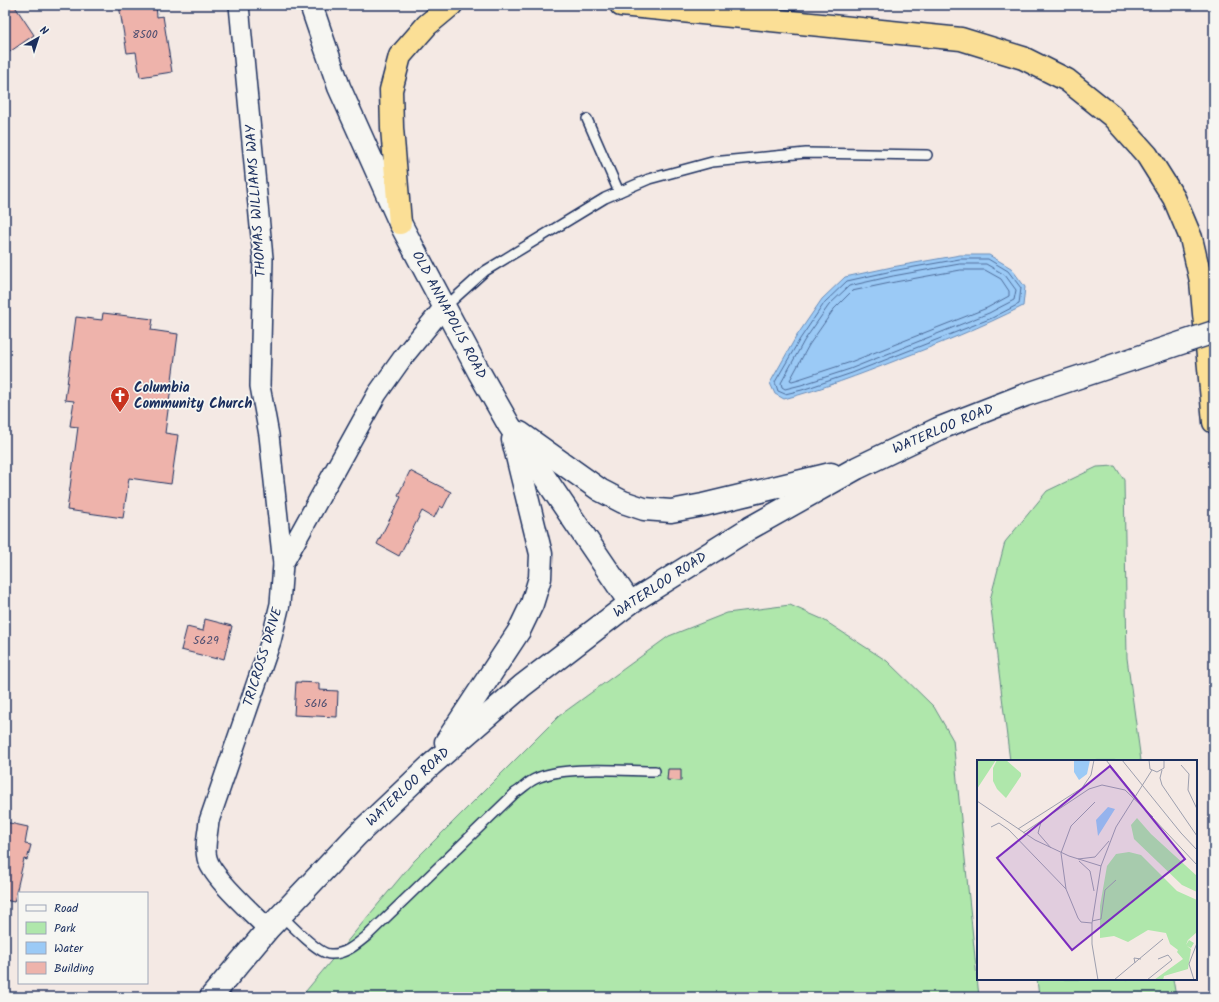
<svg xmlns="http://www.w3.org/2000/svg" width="1219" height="1002" font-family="Kalam,sans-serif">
	<rect width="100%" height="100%" fill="#f4e9e4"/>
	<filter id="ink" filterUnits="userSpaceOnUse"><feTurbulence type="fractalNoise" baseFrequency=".025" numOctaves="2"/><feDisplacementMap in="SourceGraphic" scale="8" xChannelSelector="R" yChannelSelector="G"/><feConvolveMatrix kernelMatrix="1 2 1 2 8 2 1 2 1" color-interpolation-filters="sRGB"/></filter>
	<g filter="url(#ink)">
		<!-- green -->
		<g fill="#afe7ab" stroke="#658b84">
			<path d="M1115 466 1124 480 1127 658 1141 761H1010L990 600 1005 542 1047 491 1097 467Z"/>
			<path d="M790 605 822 619 887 661 934 707 953 740 979 997H301L414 861 559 716 669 636 727 613Z"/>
			<path d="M1037 979H1173L1176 997H1039Z"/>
		</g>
		<!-- water -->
		<path fill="#9bcaf6" stroke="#688cb9" d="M960 255H989L1011 268 1025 287 1023 306C982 327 939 344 897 360 859 375 822 389 784 399L775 394 770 383 796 337 822 299 845 277 892 267Z"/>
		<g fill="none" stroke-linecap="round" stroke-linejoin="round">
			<!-- shore -->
			<g stroke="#4e6d9b" stroke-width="1">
				<path d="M960 259H988L1008 271 1021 288 1019 304 992 318 852 373 802 390 785 394 778 391 775 382 800 339 825 302 847 281 892 271Z"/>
				<path d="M960 264H986L1005 275 1016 290 1014 300 989 313 850 369 801 385 785 389 782 387 781 383 804 341 829 305 849 286 893 276Z"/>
				<path d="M961 270H985L1001 279 1009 291V296L987 308 848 363 799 379 792 381 790 380 809 345 834 309 852 291 895 282Z"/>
			</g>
		</g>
		<!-- building -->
		<g fill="#eeb3ab" stroke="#1b2f5e">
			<path d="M5 5H14L34 35 8 53 5 49Z"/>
			<path d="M119 5H156L157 17 163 16 172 72 140 77 136 52 127 53Z"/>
			<path d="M103 313 153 319 151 330 178 334 165 433 178 435 171 484 129 478 123 518 67 510 78 427 70 426 74 401 65 400 76 317 102 320Z"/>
			<path d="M410 471 451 492 443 508 440 506 434 518 422 511 399 556 377 544 401 497 398 495Z"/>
			<path d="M205 619 232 626 224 659 217 657V659L181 650 187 627 203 631Z"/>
			<path d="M296 682 319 683V690L338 691 337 717 294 715Z"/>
			<path d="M668 769H681V781L667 780Z"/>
			<path d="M5 822 28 827 25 844 31 845 27 860 24 859 14 902 5 900Z"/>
		</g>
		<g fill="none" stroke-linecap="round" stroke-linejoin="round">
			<!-- service casing -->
			<g stroke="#1b2f5e" stroke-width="12">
				<g id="service">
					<path d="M587 119 619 192"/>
					<path d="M445 307 485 271 605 198 649 179 712 162 806 153 927 155"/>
					<path d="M281 915C290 924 319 954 330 954 345 955 357 944 368 935L515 793C522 789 528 782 535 779 562 765 624 771 655 771"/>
				</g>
			</g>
			<!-- minor casing -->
			<g stroke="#1b2f5e" stroke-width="22">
				<g id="minor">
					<path d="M239 5 263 258 260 386 269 435 283 564"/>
					<path d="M268 929C254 914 211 877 207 858 204 847 208 833 209 821L271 641 280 604 283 564 377 394 404 356 444 307"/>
				</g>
			</g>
			<!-- secondary casing -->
			<g stroke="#1b2f5e" stroke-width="25">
				<g id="secondary">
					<path d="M311 5 339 87 400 223 479 372 509 425 630 603"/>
					<path d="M520 433 600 490 623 502 644 509 671 511 703 505 831 474"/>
					<path d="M446 742 519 631 532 604 540 578 541 554 513 440"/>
					<path d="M211 997 268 929 357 835 431 765 522 686 630 603 750 528 857 468 938 429 1025 395 1133 359"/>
				</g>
			</g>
			<!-- motorway casing -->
			<g stroke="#1b2f5e" stroke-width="25">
				<g id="motorway">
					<path d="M621 5 961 39 1023 58 1067 80 1112 116 1147 155 1174 198 1191 238 1201 281 1214 422"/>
					<path d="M400 223 392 128 391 90 400 56 427 25 451 5"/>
				</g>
			</g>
			<!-- service -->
			<use href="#service" stroke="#f6f6f2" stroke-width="9"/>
			<!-- minor -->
			<use href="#minor" stroke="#f6f6f2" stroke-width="19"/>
			<!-- secondary -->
			<use href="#secondary" stroke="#f6f6f2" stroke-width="22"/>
			<!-- motorway -->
			<use href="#motorway" stroke="#fbdf96" stroke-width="22"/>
			<!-- secondary-bridge casing -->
			<g stroke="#1b2f5e" stroke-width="25" stroke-linecap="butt">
				<path id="secondary-bridge" d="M1133 359 1214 332"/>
			</g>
			<!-- secondary-bridge -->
			<use href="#secondary-bridge" stroke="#f6f6f2" stroke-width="22"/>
		</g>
	</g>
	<!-- icons -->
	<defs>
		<g id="church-pin" transform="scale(1)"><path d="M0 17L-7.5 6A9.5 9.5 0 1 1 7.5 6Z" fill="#c8321e" stroke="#f6f6f2"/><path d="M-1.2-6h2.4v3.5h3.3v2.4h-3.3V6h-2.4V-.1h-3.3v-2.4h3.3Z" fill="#fff"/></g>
	</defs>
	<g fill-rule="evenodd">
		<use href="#church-pin" x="120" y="396"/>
	</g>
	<g text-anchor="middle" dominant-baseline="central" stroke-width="3.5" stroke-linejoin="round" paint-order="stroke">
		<!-- number labels -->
		<g font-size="12" fill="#505071">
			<text x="145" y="34">8500</text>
			<text x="206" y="640">5629</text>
			<text x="316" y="703">5616</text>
		</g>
		<!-- street labels -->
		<g font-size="14" fill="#1b2f5e" stroke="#f6f6f2">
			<text transform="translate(256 201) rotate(-94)">THOMAS WILLIAMS WAY</text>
			<text transform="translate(449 315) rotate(62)">OLD ANNAPOLIS ROAD</text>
			<text transform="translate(943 429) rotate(-23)">WATERLOO ROAD</text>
			<text transform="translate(660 585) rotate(-33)">WATERLOO ROAD</text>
			<text transform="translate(263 657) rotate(-73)">TRICROSS DRIVE</text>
			<text transform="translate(408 787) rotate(-43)">WATERLOO ROAD</text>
		</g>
		<!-- poi labels -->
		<g font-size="14" font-weight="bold" fill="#1b2f5e" stroke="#f6f6f2" text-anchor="start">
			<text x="134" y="388">Columbia<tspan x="134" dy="16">Community Church</tspan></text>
		</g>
	</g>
	<!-- overview -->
	<g transform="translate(977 760)">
		<rect width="220" height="220" fill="#f4e9e4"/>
		<path d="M0 0H19L0 29ZM20 0H29L44 13V16L29 38 20 29 16 21V8ZM160 58 174 74 220 116V132L205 125 157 79 154 65ZM152 92 164 95 200 131 220 140V172L211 180 209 185 212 180 217 183 214 188 210 186 214 189 211 209 187 216 186 220H177L206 199 200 192 201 190 193 184 189 173 171 170 151 182 137 176 123 178V146L130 106 139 94Z" fill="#afe7ab"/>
		<path d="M97 0H113L110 14 102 20 97 12ZM131 47 138 49 121 76 119 60Z" fill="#9bcaf6"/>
		<path fill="none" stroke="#9d9fae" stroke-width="1" d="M129 0 158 36M145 0 204 73 220 90M172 0 173 9 180 12 187 8V0M204 5 212 14 211 30 220 49M185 10 183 18 185 25 220 76M0 41 58 80 92 96 124 106M174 56 220 105M64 62 61 73 74 88M14 67 22 63 32 70 89 129M41 69 105 28 114 15 117 0M46 73 112 29 125 25 148 30 176 57M101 99 118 97 132 81M102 101 113 111 117 131M115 161 124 159 128 130 139 120M115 163 104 162 101 158 89 129 84 93 94 66 118 42M158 203 157 198 164 199M121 220 115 184V163L124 106 139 67 175 10M137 220 186 179M170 220 195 200 191 195 181 199M217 220 212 204 220 183"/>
		<path fill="#7b2cbf" fill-opacity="0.15" stroke="#7b2cbf" stroke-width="2" d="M133 6 208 99 95 190 20 98Z"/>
		<rect width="220" height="220" fill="none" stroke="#1b2f5e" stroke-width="2"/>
	</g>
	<!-- margin -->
	<rect width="1219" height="1002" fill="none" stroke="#f6f6f2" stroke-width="20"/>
	<rect x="10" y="10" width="1199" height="982" fill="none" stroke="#1b2f5e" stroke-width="1.5" filter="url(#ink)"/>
	<!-- legend -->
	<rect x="18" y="892" width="130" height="92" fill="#f6f6f2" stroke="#9ea6b7"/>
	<rect x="26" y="905" width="20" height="6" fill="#f6f6f2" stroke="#9ea6b7"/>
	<text x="54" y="912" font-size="12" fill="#1b2f5e">Road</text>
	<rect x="26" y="922" width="20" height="12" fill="#afe7ab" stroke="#9ea6b7"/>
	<text x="54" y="932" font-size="12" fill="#1b2f5e">Park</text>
	<rect x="26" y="942" width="20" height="12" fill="#9bcaf6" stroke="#9ea6b7"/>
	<text x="54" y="952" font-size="12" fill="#1b2f5e">Water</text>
	<rect x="26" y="962" width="20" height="12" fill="#eeb3ab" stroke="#9ea6b7"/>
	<text x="54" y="972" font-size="12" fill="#1b2f5e">Building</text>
	<!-- north arrow -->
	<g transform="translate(38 38) rotate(39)" stroke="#f6f6f2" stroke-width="3" paint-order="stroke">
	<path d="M0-3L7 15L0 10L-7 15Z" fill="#1b2f5e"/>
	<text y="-6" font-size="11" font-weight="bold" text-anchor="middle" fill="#1b2f5e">N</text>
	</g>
</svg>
